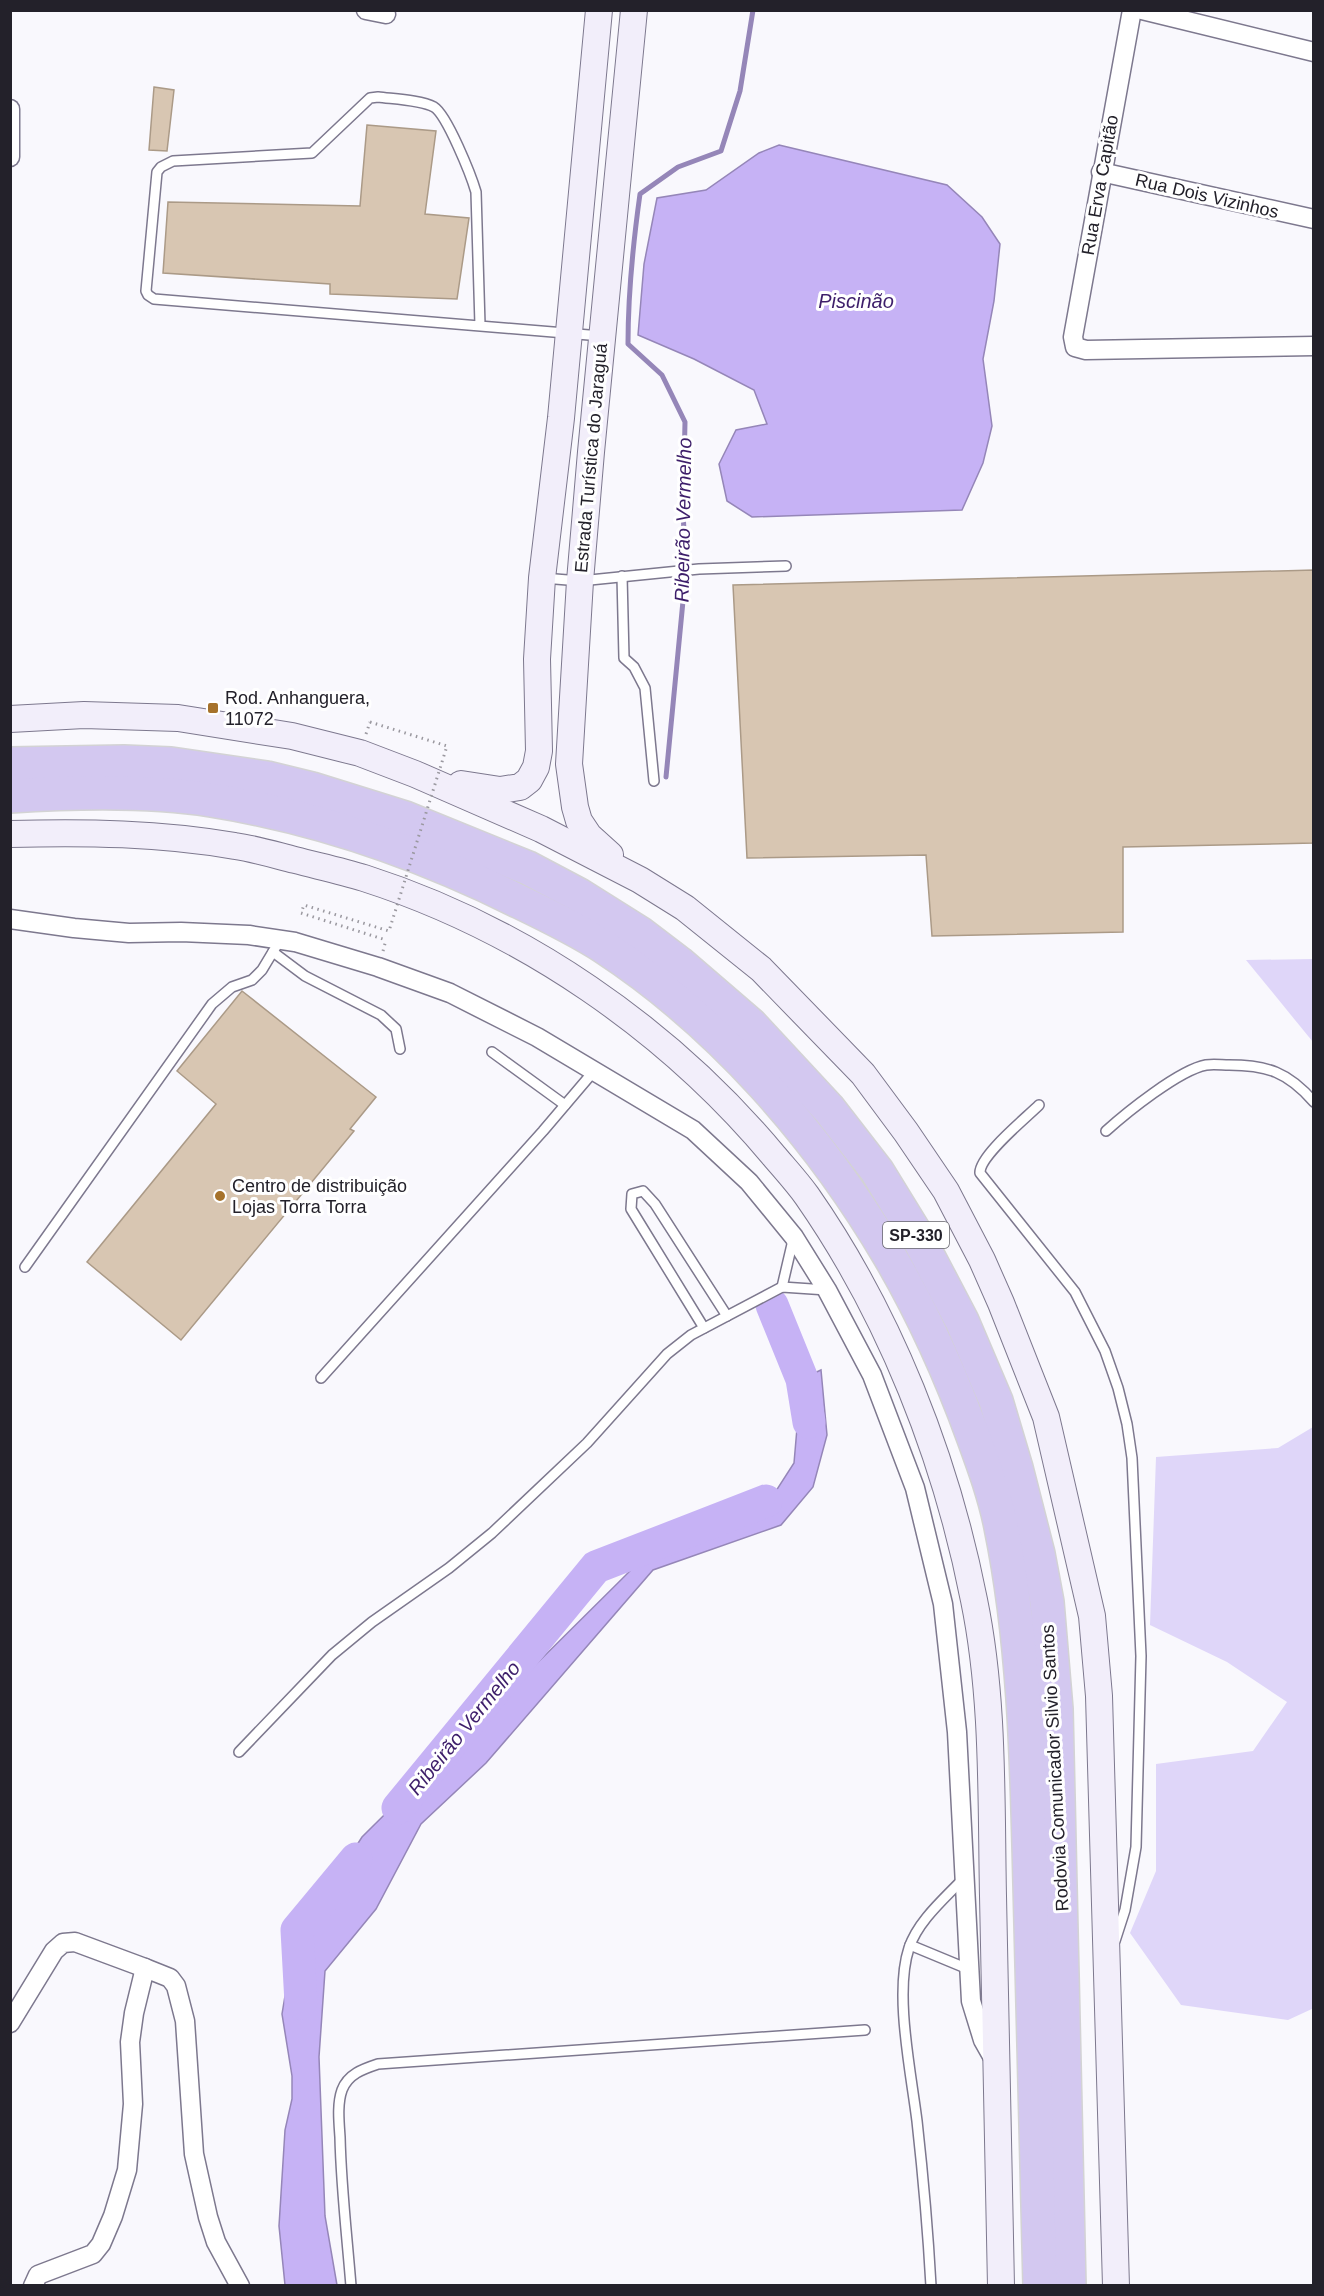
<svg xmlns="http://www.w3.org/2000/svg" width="1324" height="2296" font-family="Helvetica,sans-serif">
	<rect width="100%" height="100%" fill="#f9f8fd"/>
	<!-- green -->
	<g fill="#dfd6f9">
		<path d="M1313 959H1314L1313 1042 1246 960Z"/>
		<path d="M1313 1427 1314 2008 1288 2020 1181 2005 1130 1933 1156 1871V1764L1253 1751 1287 1702 1227 1662 1150 1625 1156 1457 1278 1448Z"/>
	</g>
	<!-- water -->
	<g fill="#c6b2f5" stroke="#9586b8" stroke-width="1.5">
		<path d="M779 145 947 185 982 217 1000 244 994 301 983 359 992 426 983 463 962 510 752 517 727 501 719 464 736 430 767 424 754 390 694 359 638 335 644 264 657 198 706 190 759 153Z"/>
		<path d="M821 1370 827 1435 813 1487 781 1525 653 1570 486 1763 421 1824 376 1909 325 1971 319 2057 325 2216 337 2285H285L279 2226 285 2130 292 2099V2076L282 2014 287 1984 333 1882 362 1837 644 1557 776 1491 794 1463 797 1428 789 1385Z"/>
	</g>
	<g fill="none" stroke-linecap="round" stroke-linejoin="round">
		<!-- stream -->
		<path stroke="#9586b8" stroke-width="5" d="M666 777 686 570 683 512 685 422 662 375 628 344C628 293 633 244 640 194L678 167 721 151 740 91 753 10"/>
		<!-- river -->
		<g stroke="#c6b2f5" stroke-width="33">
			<path d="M772 1305 802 1379 809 1422"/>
			<path d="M398 1808 596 1567 766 1501"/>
			<path d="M301 2003 297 1930 356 1859"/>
		</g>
	</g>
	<!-- building -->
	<g fill="#d8c6b2" stroke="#ab9a87" stroke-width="1.5">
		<path d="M154 87 174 90 167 151 149 150Z"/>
		<path d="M367 125 436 131 425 214 469 218 457 299 330 294V284L163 273 168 202 360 206Z"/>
		<path d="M1314 570V843L1123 847V932L932 936 926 855 747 858 733 585Z"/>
		<path d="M242 991 376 1097 350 1129 354 1131 181 1340 87 1262 216 1104 177 1071Z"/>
	</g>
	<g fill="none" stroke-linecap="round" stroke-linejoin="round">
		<!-- lane casing -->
		<g stroke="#7d788e" stroke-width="12">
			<g id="lane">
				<path d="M480 325 476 192C471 175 447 115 434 107 421 100 393 99 378 97L370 98 312 153 173 161 161 167 157 172 146 291 148 295 154 299 601 336"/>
				<path d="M622 576 624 658 634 667 645 688 654 781"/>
				<path d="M543 578 580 581 699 569 786 566"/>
				<path d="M273 952 305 976 381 1015 396 1029 400 1049"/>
				<path d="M492 1052 565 1105"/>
				<path d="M1039 1105C1026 1118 979 1156 980 1173L1075 1292 1105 1351 1118 1388 1127 1424 1132 1458 1141 1656 1136 1847 1125 1910 1115 1941"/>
				<path d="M1106 1131C1126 1113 1179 1070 1206 1065 1213 1064 1222 1065 1229 1065 1267 1065 1288 1072 1314 1102"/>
				<path d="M25 1267 212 1004 232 987 252 980 262 970 280 940"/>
				<path d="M782 1287 793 1240"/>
				<path d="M704 1328 631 1209 632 1194 643 1191 655 1204 727 1316"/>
				<path d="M321 1378 543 1131 594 1071"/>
				<path d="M239 1752 332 1655 372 1622 449 1568 492 1533 587 1443 667 1354 691 1335 782 1287 827 1290"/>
				<path d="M910 1945 968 1969"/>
				<path d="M351 2286C347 2236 341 2186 340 2137 339 2122 337 2104 342 2090 348 2074 363 2069 378 2064L865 2030"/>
				<path d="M931 2286C928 2231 923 2175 917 2121 911 2072 894 1993 909 1948 918 1921 944 1899 963 1879"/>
			</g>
		</g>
		<!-- street casing -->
		<g stroke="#7d788e" stroke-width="21">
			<g id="street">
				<path d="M366 10 386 14"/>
				<path d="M1132 10 1073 337 1075 347 1086 350 1314 346"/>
				<path d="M1142 10 1314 52"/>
				<path d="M10 109V157"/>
				<path d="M1101 172 1314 219"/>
				<path d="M10 919 74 928 129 933 181 932 249 935 295 942 378 967 450 993 537 1037 693 1130 749 1182 794 1237 827 1290 872 1375 915 1488 943 1604 957 1732 971 2001 983 2040 996 2063"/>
				<path d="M10 2023 54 1951 63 1943 75 1942 145 1968"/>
				<path d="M33 2286 38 2275 93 2254 101 2244 113 2216 127 2170 133 2104 130 2042 134 2013 145 1968 170 1978 176 1986 185 2021 194 2154 208 2217 216 2242 240 2286"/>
			</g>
		</g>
		<!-- secondary casing -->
		<g stroke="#7d788e" stroke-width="28">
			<g id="secondary">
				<path d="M10 719 84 715 178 718 292 736 360 753 415 774 541 829 640 880 685 908 761 969 863 1074 906 1132 946 1191 982 1260 1001 1303 1046 1417 1092 1616 1099 1696 1116 2286"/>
				<path d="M461 784 500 790 520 787 529 780 536 767 539 751 537 659 542 578 561 418 599 10"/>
				<path d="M10 834C86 832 160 833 235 846 255 849 275 855 295 860 318 866 342 871 364 878 523 929 668 1029 774 1156 785 1169 797 1182 807 1196 890 1315 946 1458 974 1600 994 1697 991 1798 993 1896 996 2026 999 2156 1001 2286"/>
				<path d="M610 855 589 836 579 821 575 807 569 764 580 581 591 452 634 10"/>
			</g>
		</g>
		<!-- highway casing -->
		<g stroke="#d3d3d4" stroke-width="36">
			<g id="highway">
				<path d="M10 764 124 762 171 764 267 778 312 789 405 818 528 868 579 895 641 934 679 963 751 1025 829 1109 877 1171 920 1241 962 1321 996 1401 1016 1468 1038 1554 1047 1602 1056 1709 1069 2286"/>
				<path d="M10 796C73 792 149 790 211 800 318 817 424 854 520 902 549 916 578 930 604 947 720 1023 819 1136 889 1255 923 1313 950 1373 973 1436 984 1466 995 1496 1001 1527 1025 1644 1027 1765 1030 1884 1033 2018 1036 2152 1040 2286"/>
			</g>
		</g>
		<!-- path -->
		<g stroke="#9a989f" stroke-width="3" stroke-dasharray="1.5 4.5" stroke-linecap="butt">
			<path d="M366 734 370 722"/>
			<path d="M383 951 386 940"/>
		</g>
		<!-- lane -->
		<use href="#lane" stroke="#fff" stroke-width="9"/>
		<!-- street -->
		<use href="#street" stroke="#fff" stroke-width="18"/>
		<!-- secondary -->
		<use href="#secondary" stroke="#f2eefa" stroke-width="26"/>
		<!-- highway -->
		<use href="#highway" stroke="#d3c8f0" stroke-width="33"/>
		<!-- path-bridge -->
		<path stroke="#9a989f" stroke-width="3" stroke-dasharray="1.5 4.5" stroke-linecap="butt" d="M370 722 447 746 389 931 304 905 301 913 386 940"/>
	</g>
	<!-- markers -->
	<g fill="#a6722b" stroke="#fff" stroke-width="2">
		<rect x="207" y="702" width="12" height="12" rx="3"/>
		<circle cx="220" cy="1196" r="6"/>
	</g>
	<g text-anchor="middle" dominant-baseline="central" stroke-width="6" stroke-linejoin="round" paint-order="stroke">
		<!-- shield labels -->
		<rect fill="#fff" stroke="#65646a" stroke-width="1.5" x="883" y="1222" width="66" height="26" rx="4.5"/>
		<g font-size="16" font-weight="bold" fill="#23212a">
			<text x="916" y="1235">SP-330</text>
		</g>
		<!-- street labels -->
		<g font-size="18" fill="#23212a" stroke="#fff">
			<text transform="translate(1100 185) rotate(-80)">Rua Erva Capitão</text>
			<text transform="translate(1207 196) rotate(13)">Rua Dois Vizinhos</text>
			<text transform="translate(591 458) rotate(-85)">Estrada Turística do Jaraguá</text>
			<text transform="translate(1055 1768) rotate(-93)">Rodovia Comunicador Silvio Santos</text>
		</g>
		<!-- poi labels -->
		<g font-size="18" fill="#23212a" stroke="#fff" text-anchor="start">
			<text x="225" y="698">Rod. Anhanguera,<tspan x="225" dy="21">11072</tspan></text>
			<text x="232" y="1186">Centro de distribuição<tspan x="232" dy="21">Lojas Torra Torra</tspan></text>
		</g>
		<!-- water labels -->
		<g font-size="20" font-style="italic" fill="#3d1e6a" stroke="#fff">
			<text x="856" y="301">Piscinão</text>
			<text transform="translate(683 520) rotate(-89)">Ribeirão Vermelho</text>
			<text transform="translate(464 1728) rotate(-51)">Ribeirão Vermelho</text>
		</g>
	</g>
	<!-- border -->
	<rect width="1324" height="2296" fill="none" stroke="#23212a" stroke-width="24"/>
</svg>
